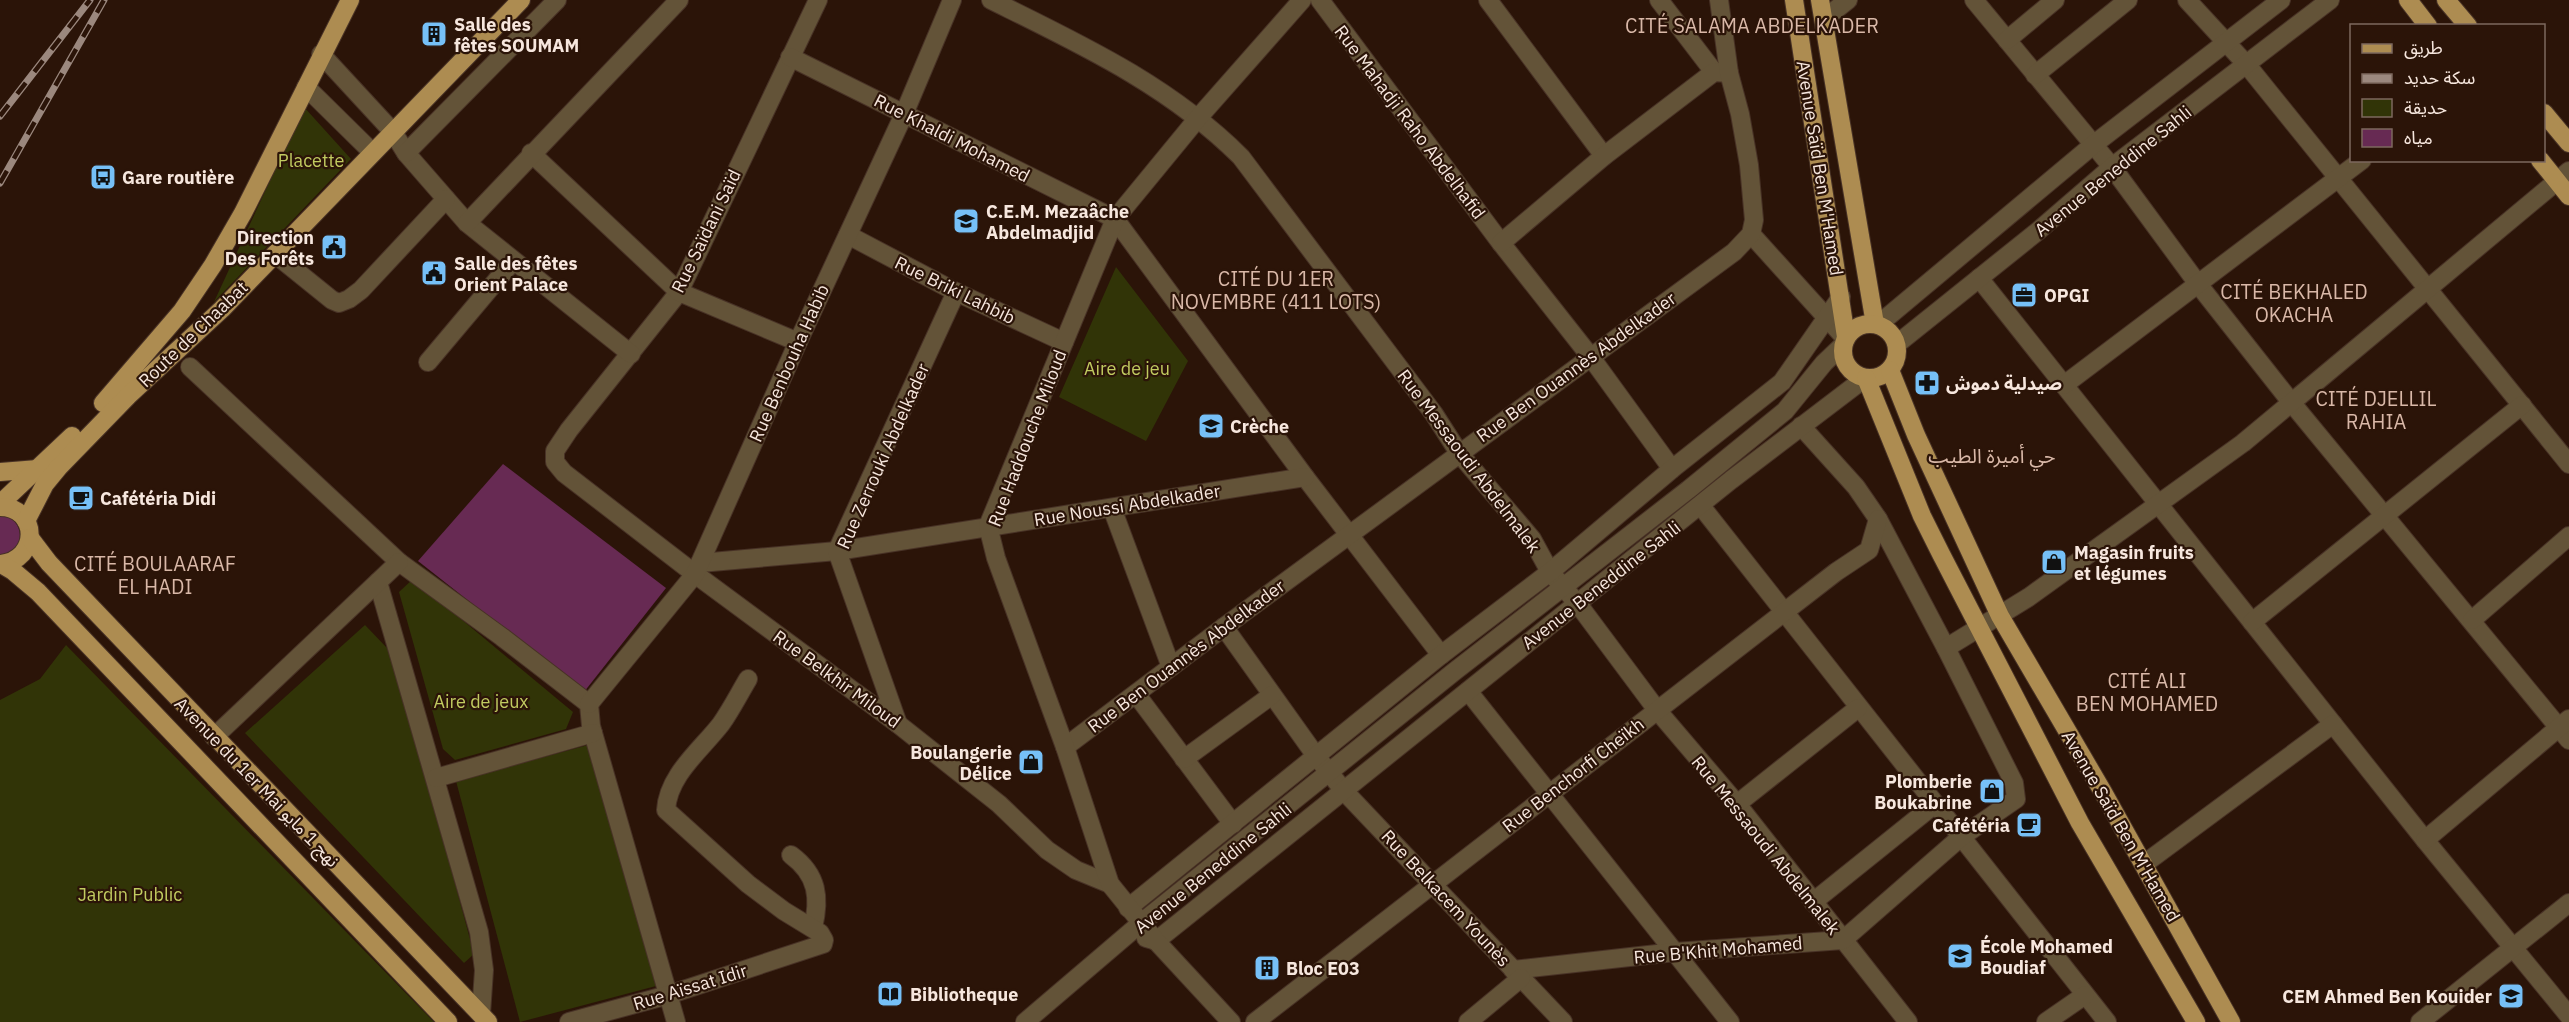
<svg xmlns="http://www.w3.org/2000/svg" width="2569" height="1022" font-family="'IBM Plex Sans','Noto Sans Arabic',sans-serif">
	<rect width="100%" height="100%" fill="#2b1408"/>
	<!-- green -->
	<g fill="#313407">
		<path d="M304 107 351 159 214 302Z"/>
		<path d="M1116 267 1188 361 1146 441 1059 397Z"/>
		<path d="M413 579 573 712 566 729 455 760 443 749 399 592Z"/>
		<path d="M365 625 388 649 427 779 474 954 464 963 245 733Z"/>
		<path d="M66 645 434 1022H0V700L40 679Z"/>
		<path d="M588 745 656 986 520 1022 456 781Z"/>
	</g>
	<!-- water -->
	<g fill="#672a53">
		<path d="M503 464 666 588 584 692 418 561Z"/>
		<path d="M0 512C25 520 28 550 0 555Z"/>
	</g>
	<g fill="none" stroke-linecap="round" stroke-linejoin="round">
		<!-- minor casing -->
		<g stroke="#483226" stroke-width="20">
			<g id="minor">
				<path d="M818 0 679 292 569 430 555 451V462L564 473 695 574 898 724 999 804 1047 850 1076 870 1110 884"/>
				<path d="M991 0C1080 44 1169 85 1241 157L1434 414 1459 453 1532 539 1550 572 1578 604 1657 710 1737 804 1908 1022"/>
				<path d="M1320 0 1501 243 1590 356 1672 469"/>
				<path d="M1488 0 1604 156"/>
				<path d="M1659 0 1714 72"/>
				<path d="M1974 0 2112 167 2198 284 2291 402 2569 740"/>
				<path d="M2187 0 2247 65 2569 464"/>
				<path d="M1824 19 1848 0"/>
				<path d="M2007 40 2055 0"/>
				<path d="M321 54 393 132 406 153 467 223 631 354"/>
				<path d="M790 57 1115 219 1305 477 1441 655"/>
				<path d="M2035 75 2128 0"/>
				<path d="M306 87 372 152"/>
				<path d="M406 153 557 0"/>
				<path d="M531 153 679 292 798 342"/>
				<path d="M467 223 679 0"/>
				<path d="M1751 234 1846 339"/>
				<path d="M848 235 956 292 1064 342"/>
				<path d="M1501 243 1604 156 1714 72 1729 73"/>
				<path d="M275 254 332 300 339 303 349 299 361 290 446 199"/>
				<path d="M1979 278 2425 840 2569 1016"/>
				<path d="M1879 324 2093 145 2281 0"/>
				<path d="M1897 344 2038 231 2112 167 2330 0"/>
				<path d="M428 362 513 261"/>
				<path d="M190 367 399 562 502 637 589 704 591 726 676 1022"/>
				<path d="M2064 385 2362 160"/>
				<path d="M1801 426 1856 487 1878 519 1946 648"/>
				<path d="M1701 506 2107 1022"/>
				<path d="M1112 508 1171 667"/>
				<path d="M700 563 837 551 1305 477"/>
				<path d="M378 582 479 932 484 970 481 1014"/>
				<path d="M2472 620 2569 536"/>
				<path d="M2252 622 2522 405"/>
				<path d="M1224 627 1316 756 1344 791 1563 1022"/>
				<path d="M1468 691 1730 1022"/>
				<path d="M1136 694 1233 824"/>
				<path d="M589 704 695 574 798 342 904 114 952 0"/>
				<path d="M898 724 837 551 956 292"/>
				<path d="M214 737 399 562"/>
				<path d="M1065 747 1224 627 1734 252 1751 234 1754 220 1749 165 1740 114 1729 73 1719 0"/>
				<path d="M1184 759 1272 695"/>
				<path d="M436 778 593 733"/>
				<path d="M1737 804 1858 708"/>
				<path d="M2425 840 2569 719"/>
				<path d="M791 855C818 875 820 898 813 928"/>
				<path d="M2144 864 2333 724"/>
				<path d="M1813 902 1935 804"/>
				<path d="M1128 908 1441 655 1550 572 1672 469 1782 382 1841 297"/>
				<path d="M1146 938 1156 941 1731 480 1865 378"/>
				<path d="M1513 970 1675 952 1843 940 1961 837 2016 799 2014 783 1946 648 2029 597 2243 443 2569 171"/>
				<path d="M569 1022 668 995 823 944 824 940 820 933 784 911 748 884 666 810C668 775 701 750 721 724 731 710 739 694 748 679"/>
				<path d="M1025 1022 1141 923 1455 671 1688 490 1785 411 1824 363 1843 345"/>
				<path d="M1231 1022 1156 941 1110 884 1065 747 996 558 988 526 1115 219 1198 118 1302 0"/>
				<path d="M1255 1022 1836 572 1869 550 1878 519"/>
				<path d="M1468 1022 1521 978"/>
				<path d="M2046 1022 2085 995"/>
				<path d="M2420 1022 2569 903"/>
			</g>
		</g>
		<!-- major casing -->
		<g stroke="#483226" stroke-width="20">
			<g id="major">
				<path d="M1794 0 1846 337"/>
				<path d="M1820 0 1875 324"/>
				<path d="M2408 0 2428 26"/>
				<path d="M2446 0 2468 26"/>
				<path d="M2544 113 2569 143"/>
				<path d="M2540 160 2569 196"/>
				<circle cx="1870" cy="351" r="27"/>
				<path d="M1890 370 1916 435 2000 616 2103 792 2231 1022"/>
				<path d="M1866 378 1922 516 1941 554 2080 823 2196 1022"/>
				<path d="M103 403 182 311 213 265 243 213 350 0"/>
				<path d="M0 472 38 469"/>
				<path d="M0 504 72 436"/>
				<path d="M0 507C39 507 40 560 0 564"/>
				<path d="M26 521 45 484 59 467 128 396 222 309 521 0"/>
				<path d="M30 538 49 563 488 1022"/>
				<path d="M1 564 13 571 38 592 448 1022"/>
			</g>
		</g>
		<!-- minor -->
		<use href="#minor" stroke="#635338" stroke-width="18"/>
		<!-- major -->
		<use href="#major" stroke="#ad8c51" stroke-width="18"/>
		<!-- rail casing -->
		<g stroke="#9b887e" stroke-width="7">
			<g id="rail">
				<path d="M0 116 90 0"/>
				<path d="M0 183 104 0"/>
			</g>
		</g>
		<!-- rail -->
		<use href="#rail" stroke="#2b1408" stroke-width="4.5" stroke-dasharray="14" stroke-linecap="butt"/>
	</g>
	<!-- icons -->
	<defs>
		<g id="building-square" transform="scale(1.35)"><rect x="-9" y="-9" width="18" height="18" rx="4" fill="#76c0f7" stroke="#2b1408"/><path d="M-4-6H4V6H1V3H-1V6H-4ZM-2.5-4.3h1.7v1.8h-1.7ZM.8-4.3h1.7v1.8H.8ZM-2.5-1h1.7V.8h-1.7ZM.8-1h1.7V.8H.8Z" fill="#111"/></g>
		<g id="bus-square" transform="scale(1.35)"><rect x="-9" y="-9" width="18" height="18" rx="4" fill="#76c0f7" stroke="#2b1408"/><path d="M-5-6H5V4H4V6H2V4H-2V6H-4V4H-5ZM-3.5-4V0h7V-4ZM-3.5 1.2v1.5H-2V1.2ZM2 1.2v1.5H3.5V1.2Z" fill="#111"/></g>
		<g id="school-square" transform="scale(1.35)"><rect x="-9" y="-9" width="18" height="18" rx="4" fill="#76c0f7" stroke="#2b1408"/><path d="M0-5L7-2L0 1L-7-2ZM-4 1L0 2.5L4 1V4Q0 6-4 4Z" fill="#111"/></g>
		<g id="civic-square" transform="scale(1.35)"><rect x="-9" y="-9" width="18" height="18" rx="4" fill="#76c0f7" stroke="#2b1408"/><path d="M-.6-6.5H3V-4.5H.6V-3L4-1V1h2V6H-6V1h2V-1L-.6-3ZM-1.2 2.5V6h2.4V2.5Z" fill="#111"/></g>
		<g id="office-square" transform="scale(1.35)"><rect x="-9" y="-9" width="18" height="18" rx="4" fill="#76c0f7" stroke="#2b1408"/><path d="M-6-3h4V-5.5h4V-3h4V5H-6ZM-1-4.5V-3h2v-1.5ZM-6 0V1H6V0Z" fill="#111"/></g>
		<g id="pharmacy-square" transform="scale(1.35)"><rect x="-9" y="-9" width="18" height="18" rx="4" fill="#76c0f7" stroke="#2b1408"/><path d="M-2-6h4v4h4v4h-4v4h-4v-4h-4v-4h4Z" fill="#111"/></g>
		<g id="cafe-square" transform="scale(1.35)"><rect x="-9" y="-9" width="18" height="18" rx="4" fill="#76c0f7" stroke="#2b1408"/><path d="M-5.5-4.5H6V0H3Q3 3.5 0 3.5H-2.5Q-5.5 3.5-5.5 0ZM3-3.2v2h1.7v-2ZM-6 4.5H4V6H-6Z" fill="#111"/></g>
		<g id="shop-square" transform="scale(1.35)"><rect x="-9" y="-9" width="18" height="18" rx="4" fill="#76c0f7" stroke="#2b1408"/><path d="M-5-2.5h2.3a2.7 3.5 0 0 1 5.4 0H5L5.5 6h-11ZM-1.5-2.5h3a1.5 2.3 0 0 0-3 0Z" fill="#111"/></g>
		<g id="library-square" transform="scale(1.35)"><rect x="-9" y="-9" width="18" height="18" rx="4" fill="#76c0f7" stroke="#2b1408"/><path d="M-6-4Q-3-5.5-.7-3.5V5Q-3 3-6 4ZM6-4Q3-5.5 .7-3.5V5Q3 3 6 4Z" fill="#111"/></g>
	</defs>
	<g fill-rule="evenodd">
		<use href="#building-square" x="434" y="34"/>
		<use href="#bus-square" x="103" y="177"/>
		<use href="#school-square" x="966" y="221"/>
		<use href="#civic-square" x="334" y="247"/>
		<use href="#civic-square" x="434" y="273"/>
		<use href="#office-square" x="2024" y="295"/>
		<use href="#pharmacy-square" x="1927" y="383"/>
		<use href="#school-square" x="1211" y="426"/>
		<use href="#cafe-square" x="81" y="498"/>
		<use href="#shop-square" x="2054" y="562"/>
		<use href="#shop-square" x="1031" y="762"/>
		<use href="#shop-square" x="1992" y="791"/>
		<use href="#cafe-square" x="2029" y="825"/>
		<use href="#school-square" x="1960" y="956"/>
		<use href="#building-square" x="1267" y="968"/>
		<use href="#library-square" x="890" y="994"/>
		<use href="#school-square" x="2511" y="996"/>
	</g>
	<g text-anchor="middle" dominant-baseline="central" stroke-width="4.5" stroke-linejoin="round" paint-order="stroke">
		<!-- poi labels -->
		<g font-size="18" font-weight="bold" fill="#f7e7de" stroke="#2b1408" text-anchor="start">
			<text x="454" y="24">Salle des<tspan x="454" dy="21">fêtes SOUMAM</tspan></text>
			<text x="122" y="177">Gare routière</text>
			<text x="986" y="211">C.E.M. Mezaâche<tspan x="986" dy="21">Abdelmadjid</tspan></text>
			<text x="314" y="237" text-anchor="end">Direction<tspan x="314" dy="21">Des Forêts</tspan></text>
			<text x="454" y="263">Salle des fêtes<tspan x="454" dy="21">Orient Palace</tspan></text>
			<text x="2044" y="295">OPGI</text>
			<text x="1946" y="383">صيدلية دموش</text>
			<text x="1230" y="426">Crèche</text>
			<text x="100" y="498">Cafétéria Didi</text>
			<text x="2074" y="552">Magasin fruits<tspan x="2074" dy="21">et légumes</tspan></text>
			<text x="1012" y="752" text-anchor="end">Boulangerie<tspan x="1012" dy="21">Délice</tspan></text>
			<text x="1972" y="781" text-anchor="end">Plomberie<tspan x="1972" dy="21">Boukabrine</tspan></text>
			<text x="2010" y="825" text-anchor="end">Cafétéria</text>
			<text x="1980" y="946">École Mohamed<tspan x="1980" dy="21">Boudiaf</tspan></text>
			<text x="1286" y="968">Bloc E03</text>
			<text x="910" y="994">Bibliotheque</text>
			<text x="2492" y="996" text-anchor="end">CEM Ahmed Ben Kouider</text>
		</g>
		<!-- street labels -->
		<g font-size="18" fill="#f7e7de" stroke="#2b1408">
			<text transform="translate(1410 122) rotate(53)">Rue Mahadji Raho Abdelhafid</text>
			<text transform="translate(952 138) rotate(27)">Rue Khaldi Mohamed</text>
			<text transform="translate(1820 168) rotate(81)">Avenue Saïd Ben M'Hamed</text>
			<text transform="translate(2113 171) rotate(-39)">Avenue Beneddine Sahli</text>
			<text transform="translate(706 231) rotate(-64)">Rue Saïdani Saïd</text>
			<text transform="translate(955 290) rotate(26)">Rue Briki Lahbib</text>
			<text transform="translate(193 334) rotate(-44)">Route de Chaabat</text>
			<text transform="translate(789 363) rotate(-66)">Rue Benbouha Habib</text>
			<text transform="translate(1576 367) rotate(-36)">Rue Ben Ouannès Abdelkader</text>
			<text transform="translate(1027 438) rotate(-69)">Rue Haddouche Miloud</text>
			<text transform="translate(883 456) rotate(-66)">Rue Zerrouki Abdelkader</text>
			<text transform="translate(1469 461) rotate(53)">Rue Messaoudi Abdelmalek</text>
			<text transform="translate(1127 505) rotate(-9)">Rue Noussi Abdelkader</text>
			<text transform="translate(1601 585) rotate(-38)">Avenue Beneddine Sahli</text>
			<text transform="translate(1186 656) rotate(-37)">Rue Ben Ouannès Abdelkader</text>
			<text transform="translate(837 679) rotate(36)">Rue Belkhir Miloud</text>
			<text transform="translate(1573 775) rotate(-38)">Rue Benchorfi Cheïkh</text>
			<text transform="translate(257 782) rotate(46)">Avenue du 1er Mai نهج 1 مايو</text>
			<text transform="translate(2121 826) rotate(60)">Avenue Saïd Ben M'Hamed</text>
			<text transform="translate(1766 845) rotate(51)">Rue Messaoudi Abdelmalek</text>
			<text transform="translate(1213 868) rotate(-39)">Avenue Beneddine Sahli</text>
			<text transform="translate(1446 898) rotate(47)">Rue Belkacem Younès</text>
			<text transform="translate(1718 950) rotate(-5)">Rue B'Khit Mohamed</text>
			<text transform="translate(690 987) rotate(-17)">Rue Aïssat Idir</text>
		</g>
		<!-- park labels -->
		<g font-size="18" fill="#c1cb60" stroke="#2b1408">
			<text x="311" y="160">Placette</text>
			<text x="1127" y="368">Aire de jeu</text>
			<text x="481" y="701">Aire de jeux</text>
			<text x="130" y="894">Jardin Public</text>
		</g>
		<!-- neighbourhood labels -->
		<g font-size="20" fill="#d9b8a8" stroke="#2b1408">
			<text x="1752" y="25">CITÉ SALAMA ABDELKADER</text>
			<text x="1276" y="278">CITÉ DU 1ER<tspan x="1276" dy="23">NOVEMBRE (411 LOTS)</tspan></text>
			<text x="2294" y="291">CITÉ BEKHALED<tspan x="2294" dy="23">OKACHA</tspan></text>
			<text x="2376" y="398">CITÉ DJELLIL<tspan x="2376" dy="23">RAHIA</tspan></text>
			<text x="1992" y="455">حي أميرة الطيب</text>
			<text x="155" y="563">CITÉ BOULAARAF<tspan x="155" dy="23">EL HADI</tspan></text>
			<text x="2147" y="680">CITÉ ALI<tspan x="2147" dy="23">BEN MOHAMED</tspan></text>
		</g>
	</g>
	<!-- legend -->
	<rect x="2350" y="24" width="195" height="138" fill="#2b1408" stroke="#7d685e" stroke-width="1.5"/>
	<rect x="2362" y="44" width="30" height="9" fill="#ad8c51" stroke="#7d685e" stroke-width="1.5"/>
	<text x="2404" y="54" font-size="18" fill="#f7e7de">طريق</text>
	<rect x="2362" y="74" width="30" height="9" fill="#9b887e" stroke="#7d685e" stroke-width="1.5"/>
	<text x="2404" y="84" font-size="18" fill="#f7e7de">سكة حديد</text>
	<rect x="2362" y="99" width="30" height="18" fill="#313407" stroke="#7d685e" stroke-width="1.5"/>
	<text x="2404" y="114" font-size="18" fill="#f7e7de">حديقة</text>
	<rect x="2362" y="129" width="30" height="18" fill="#672a53" stroke="#7d685e" stroke-width="1.5"/>
	<text x="2404" y="144" font-size="18" fill="#f7e7de">مياه</text>
</svg>
